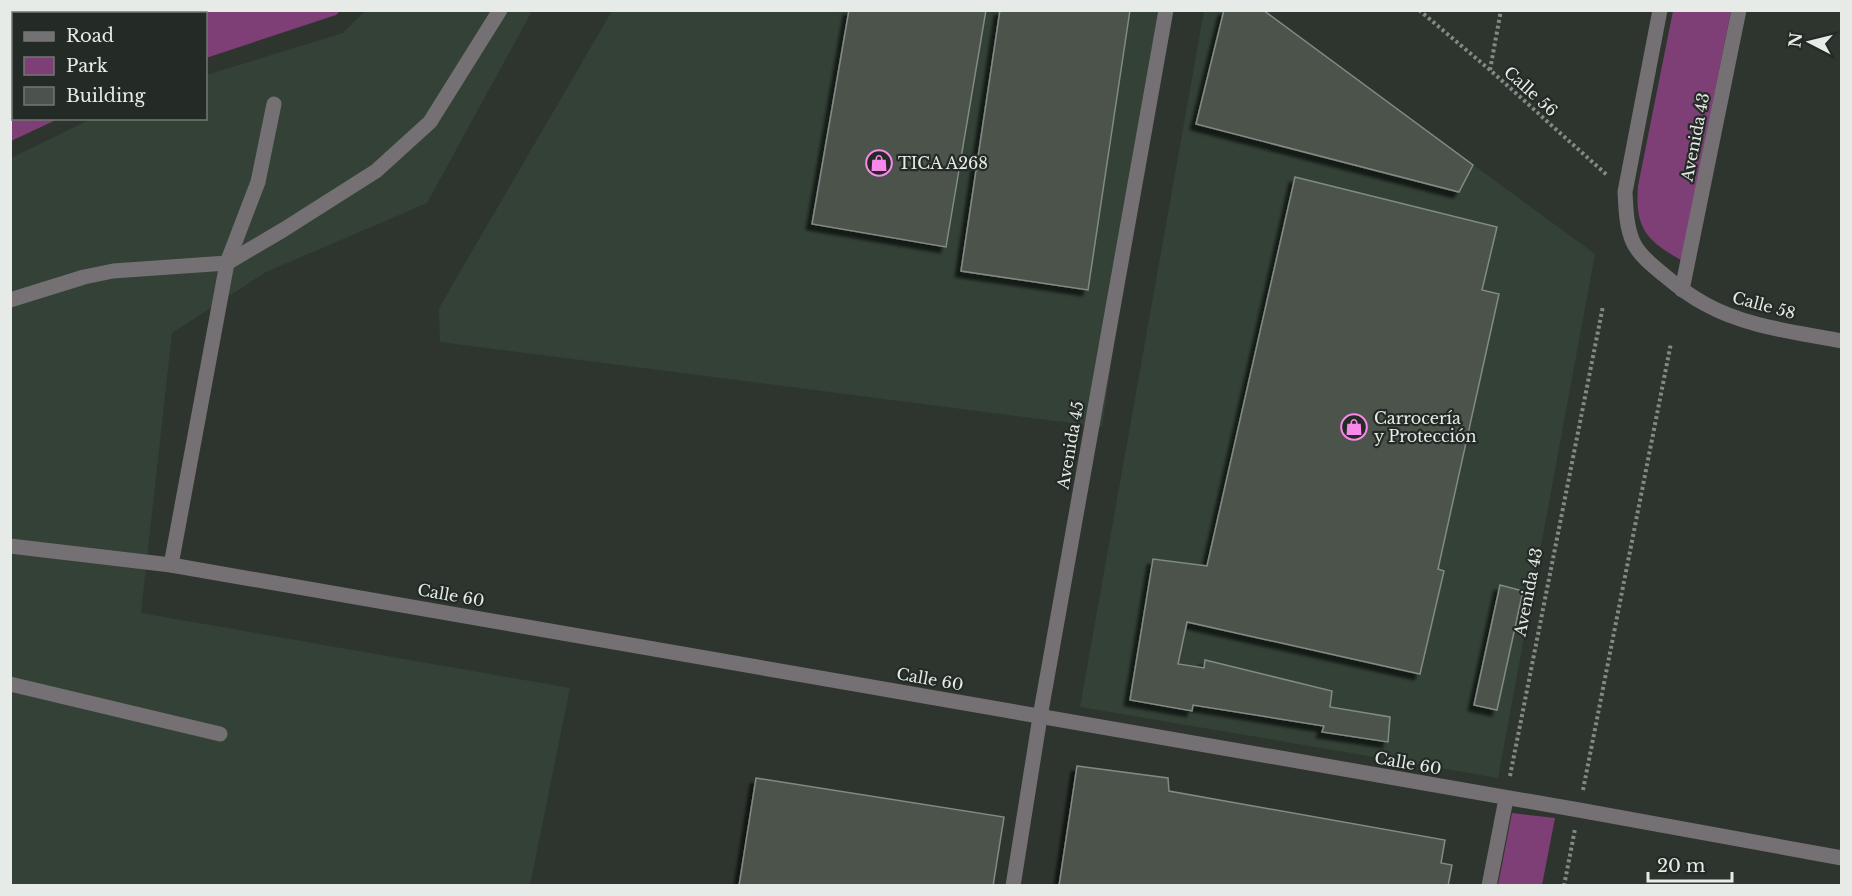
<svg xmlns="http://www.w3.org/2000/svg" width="1852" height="896" font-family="'Libre Baskerville',serif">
	<defs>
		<filter id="shadow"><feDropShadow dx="-5.5" dy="5.5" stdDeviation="1.5" flood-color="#0009"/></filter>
	</defs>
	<rect width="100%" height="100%" fill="#2e352f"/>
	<!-- built -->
	<g fill="#334136">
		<path d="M365 11H532L427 203 266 272 172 333 141 613 570 688 530 885 11 886V158L91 119 206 118V75L343 33Z"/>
		<path d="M612 11H1162L1102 427 440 342 439 308Z"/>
		<path d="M1204 11H1263L1595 254 1498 778 1080 707Z"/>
	</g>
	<!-- green -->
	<g fill="#7e3f76">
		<path d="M10 11 11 10 340 11 336 15 206 58V14H14V118L58 119 11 141Z"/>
		<path d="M1673 11H1731L1681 260C1645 240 1635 227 1638 186Z"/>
		<path d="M1512 813 1555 818 1542 885H1498Z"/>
	</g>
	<!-- building -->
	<g fill="#4b534c" stroke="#828b83" stroke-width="1.5" filter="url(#shadow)">
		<path d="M849 10H986L946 247 812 224Z"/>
		<path d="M1000 10H1130L1088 290 961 271Z"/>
		<path d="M1224 10H1263L1473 165 1459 192 1196 124Z"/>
		<path d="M1295 177 1497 227 1482 290 1499 294 1438 569 1444 571 1420 674 1187 622 1178 664 1204 668 1205 660 1332 691 1330 707 1390 717 1388 742 1322 732 1324 726 1193 705 1192 711 1130 700 1153 559 1207 566Z"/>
		<path d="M1500 585 1523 591 1497 710 1474 705Z"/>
		<path d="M1077 766 1168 778 1169 791 1445 840 1441 863 1452 865 1448 886H1059Z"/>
		<path d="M756 778 1004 817 993 886H739Z"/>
	</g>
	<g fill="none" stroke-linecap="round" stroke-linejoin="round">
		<!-- path -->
		<g stroke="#838984" stroke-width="4" stroke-dasharray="3 3" stroke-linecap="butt">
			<path d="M1419 10 1490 70 1608 176"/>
			<path d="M1490 70 1501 10"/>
			<path d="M1510 776 1603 306"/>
			<path d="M1583 790 1671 343"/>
			<path d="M1564 886 1575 829"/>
		</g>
		<!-- minor -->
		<g stroke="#747073" stroke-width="15">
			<path d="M1660 10 1625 192C1626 208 1626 226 1633 242 1639 255 1653 266 1664 275 1677 286 1690 296 1705 304 1746 327 1796 332 1842 341"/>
			<path d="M1682 290 1739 10"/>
			<path d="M10 300 84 277 113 271 227 263 283 230 376 171 430 122 500 10"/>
			<path d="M10 546 171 565 1579 810 1842 858"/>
			<path d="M171 565 227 263 258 182 274 104"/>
			<path d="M10 684 220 734"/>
			<path d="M1013 886 1040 717 1166 10"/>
			<path d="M1489 886 1506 799"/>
		</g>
	</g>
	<!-- icons -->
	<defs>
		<g id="shop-ring" transform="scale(1.35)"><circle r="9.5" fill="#242b26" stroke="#f888ea" stroke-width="1.5"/><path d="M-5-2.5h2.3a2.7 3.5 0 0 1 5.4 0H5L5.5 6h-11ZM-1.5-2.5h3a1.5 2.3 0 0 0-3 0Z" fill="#f888ea"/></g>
	</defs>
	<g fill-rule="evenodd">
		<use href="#shop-ring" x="879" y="163"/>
		<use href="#shop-ring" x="1354" y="427"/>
	</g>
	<g text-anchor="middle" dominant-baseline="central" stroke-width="4.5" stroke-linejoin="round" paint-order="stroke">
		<!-- street labels -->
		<g font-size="16" fill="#e7ebe7" stroke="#242b26">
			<text transform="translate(1531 91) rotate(42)">Calle 56</text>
			<text transform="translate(1695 137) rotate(-79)">Avenida 43</text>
			<text transform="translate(1764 305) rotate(15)">Calle 58</text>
			<text transform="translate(1070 445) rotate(-80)">Avenida 45</text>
			<text transform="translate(1528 592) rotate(-79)">Avenida 43</text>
			<text transform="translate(451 595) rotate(10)">Calle 60</text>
			<text transform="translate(930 679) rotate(10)">Calle 60</text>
			<text transform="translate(1408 763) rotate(10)">Calle 60</text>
		</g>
		<!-- poi labels -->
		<g font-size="16" fill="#e7ebe7" stroke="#242b26" text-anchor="start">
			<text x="898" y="163">TICA A268</text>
			<text x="1374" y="418">Carrocería<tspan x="1374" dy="18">y Protección</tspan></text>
		</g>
	</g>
	<!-- border -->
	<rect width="1852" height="896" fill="none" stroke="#e7ebe7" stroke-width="24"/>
	<!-- legend -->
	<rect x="12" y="12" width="195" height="108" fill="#242b26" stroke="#727873" stroke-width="1.5"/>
	<rect x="24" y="32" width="30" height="9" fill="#747073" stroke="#727873" stroke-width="1.5"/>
	<text x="66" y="42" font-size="18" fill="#e7ebe7">Road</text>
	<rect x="24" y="57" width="30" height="18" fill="#7e3f76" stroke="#727873" stroke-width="1.5"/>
	<text x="66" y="72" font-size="18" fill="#e7ebe7">Park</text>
	<rect x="24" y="87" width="30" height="18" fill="#4b534c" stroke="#727873" stroke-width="1.5"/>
	<text x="66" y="102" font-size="18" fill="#e7ebe7">Building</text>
	<!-- north arrow -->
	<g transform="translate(1810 42) rotate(277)" stroke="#242b26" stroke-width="4.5" paint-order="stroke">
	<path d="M0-4.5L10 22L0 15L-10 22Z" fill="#e7ebe7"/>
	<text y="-9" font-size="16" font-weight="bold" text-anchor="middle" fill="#e7ebe7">N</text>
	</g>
	<!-- scale -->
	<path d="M1648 872v9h84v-9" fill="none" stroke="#e7ebe7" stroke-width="3"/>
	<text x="1657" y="872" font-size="18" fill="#e7ebe7" stroke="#242b26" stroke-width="4.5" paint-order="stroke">20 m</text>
</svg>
